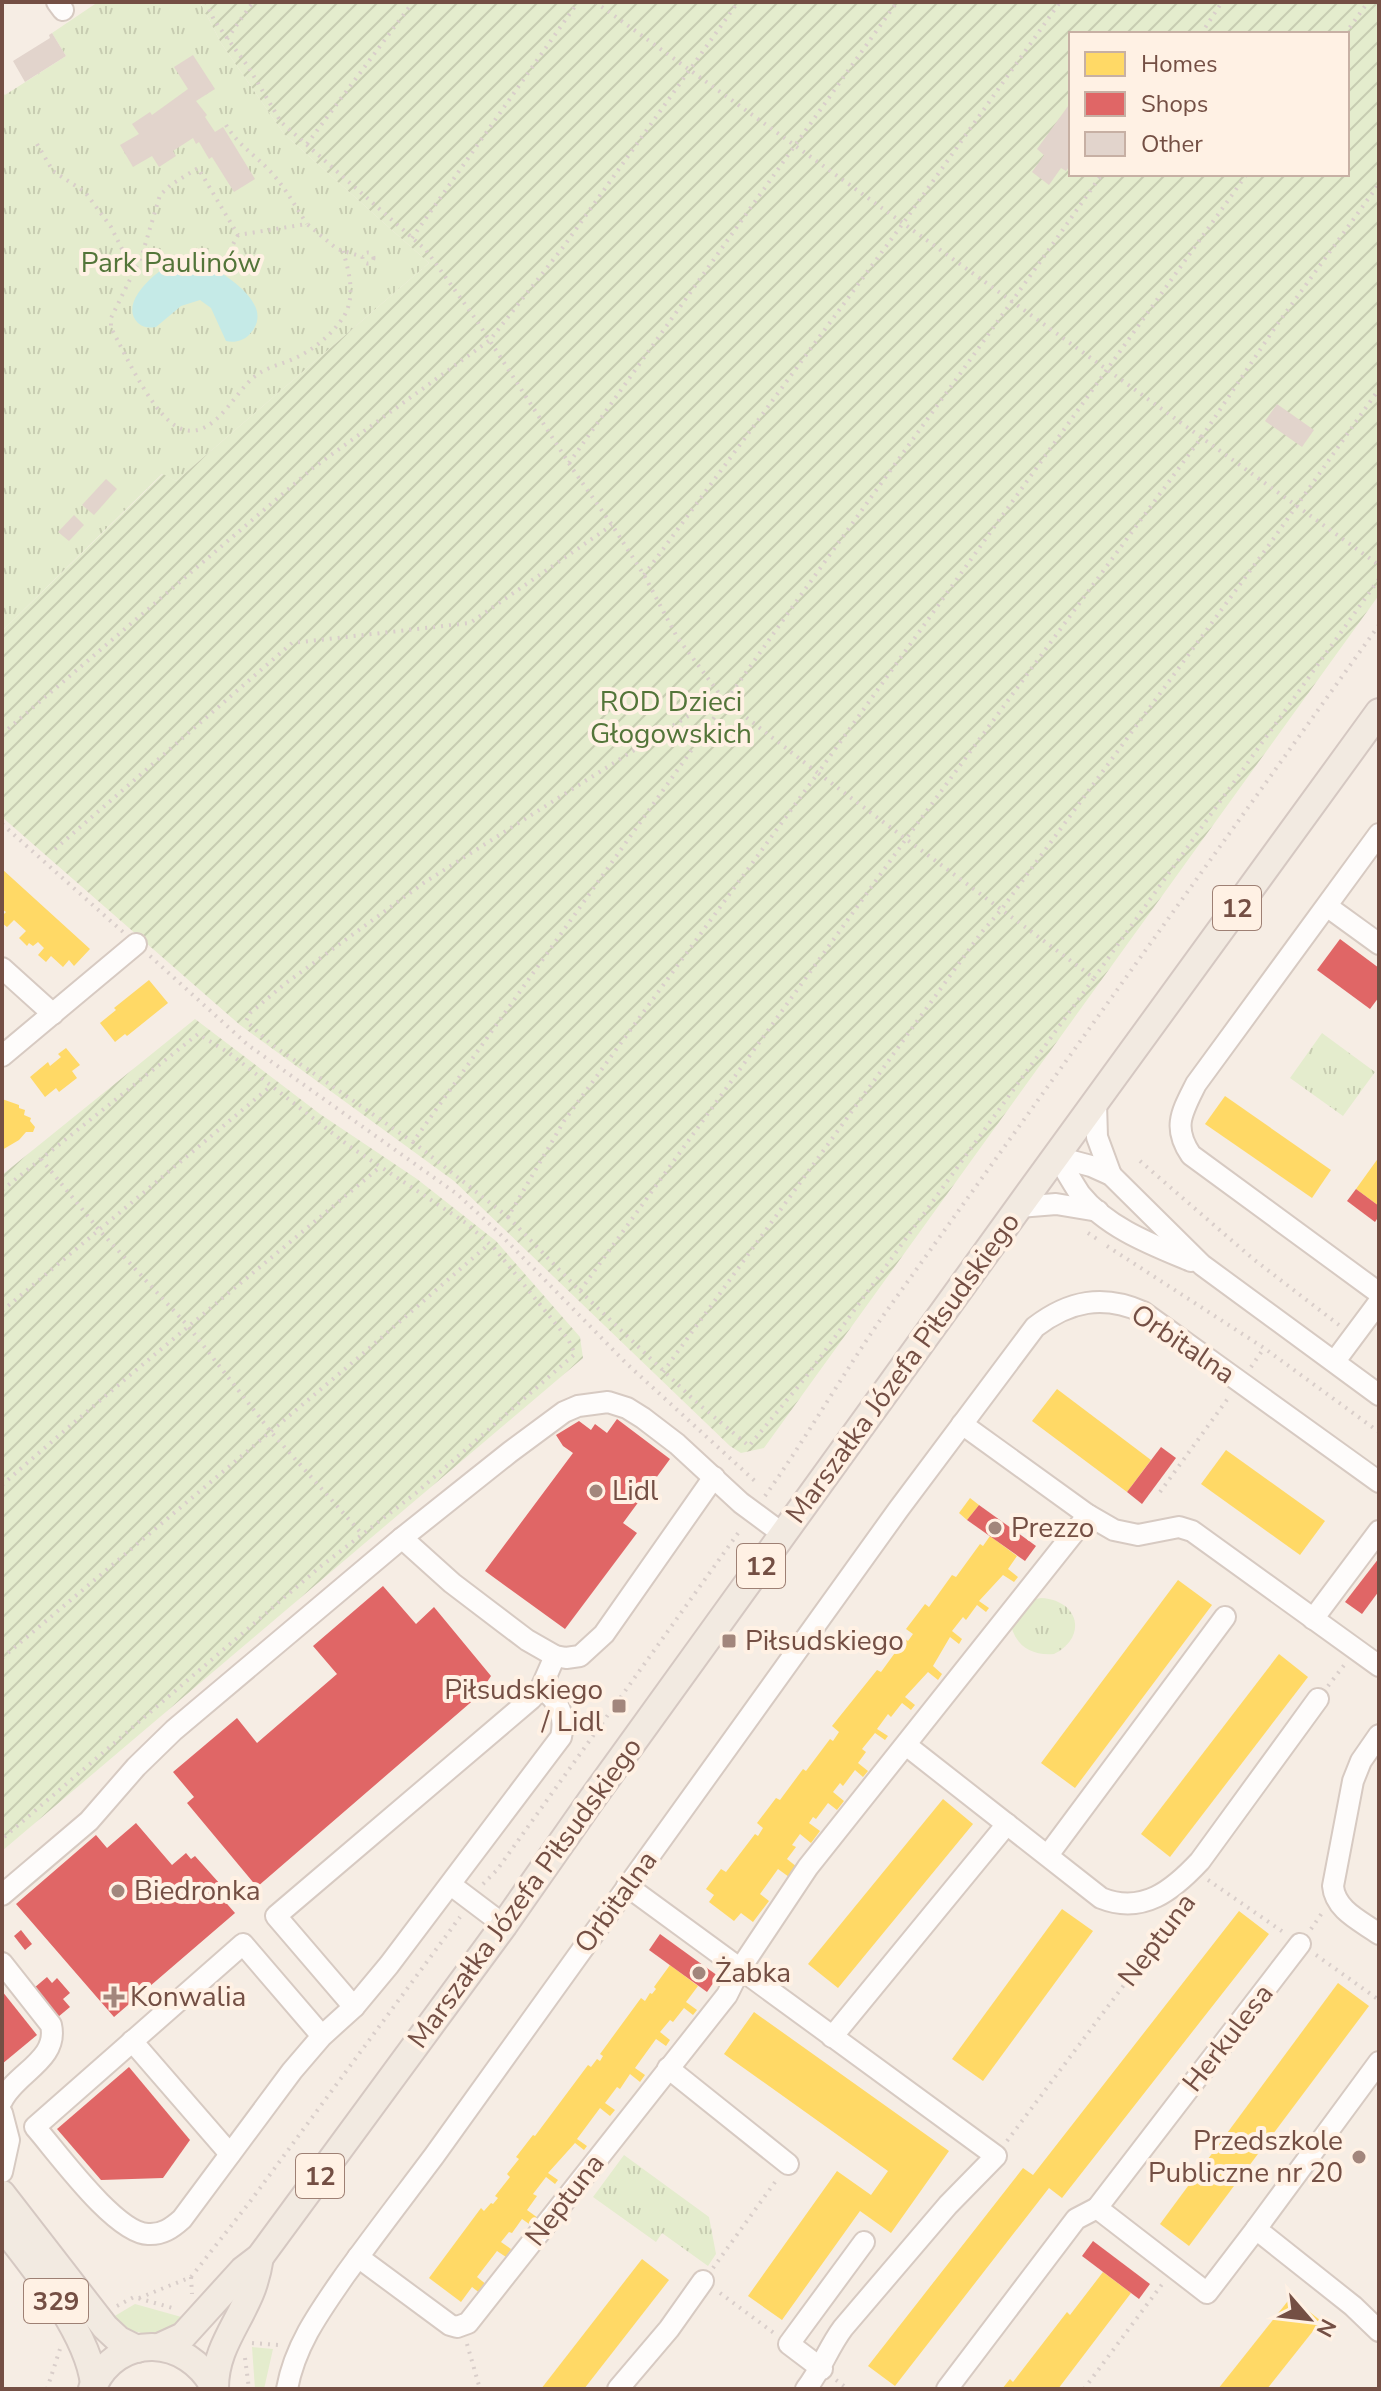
<svg xmlns="http://www.w3.org/2000/svg" width="1381" height="2391" font-family="'Nunito Sans',sans-serif">
	<defs>
		<pattern id="park-tufts" width="24" height="20" patternUnits="userSpaceOnUse" patternTransform="scale(2)"><rect width="24" height="20" fill="#e4eccd"/><path d="M3 7l-1-3M5 7V3M7 7l1-3M15 17l-1-3M17 17v-4M19 17l1-3" fill="none" stroke="#c7ccb1"/></pattern>
		<pattern id="garden-furrows" width="10" height="10" patternUnits="userSpaceOnUse" patternTransform="scale(2)"><rect width="10" height="10" fill="#e4eccd"/><path d="M-1 1l2-2M0 10L10 0M9 11l2-2" fill="none" stroke="#c7ccb1"/></pattern>
	</defs>
	<rect width="100%" height="100%" fill="#f6ede4"/>
	<!-- grass -->
	<g fill="#e4eccd">
		<path d="M135 2304 185 2318C159 2343 136 2334 108 2320Z"/>
		<path d="M252 2347 273 2349 264 2389H255Z"/>
	</g>
	<!-- park -->
	<g fill="url(#park-tufts)">
		<path d="M98 2H200L221 43 284 134 429 263 176 481 162 474 2 631V92L5 95 66 56 52 33Z"/>
		<path d="M1322 1033 1375 1072 1343 1116 1290 1078Z"/>
		<path d="M1041 1598C1079 1600 1088 1637 1054 1654 1029 1656 1013 1644 1010 1619L1030 1600Z"/>
		<path d="M624 2155 709 2217 716 2254 708 2266 662 2233 656 2242 593 2197Z"/>
	</g>
	<!-- garden -->
	<g fill="url(#garden-furrows)" fill-rule="evenodd">
		<path d="M200 2H1379V595L764 1448 741 1453 730 1446 454 1181 240 1025 2 817V631L163 474 176 481 429 263 284 134 221 43ZM1071 34H1347V174H1071Z"/>
		<path d="M195 1019 320 1114 417 1179 496 1241 580 1337 583 1358 2 1851V1175Z"/>
	</g>
	<!-- water -->
	<path fill="#c5eae7" d="M188 257 197 258C218 271 280 303 249 335 243 341 234 343 226 341L211 308 200 300 181 306 156 327C148 328 144 328 138 323 115 301 167 260 188 257Z"/>
	<!-- homes -->
	<g fill="#ffd966">
		<path d="M2 869 90 949 74 966 69 960 63 967 51 956 46 962 38 955 44 948 38 942 33 946 29 943 27 946 19 938 26 931 14 920 7 927 2 923V916L6 912 2 909Z"/>
		<path d="M149 980 168 1003 127 1036 125 1034 115 1042 100 1023 116 1010 114 1008Z"/>
		<path d="M66 1048 80 1065 72 1071 77 1078 59 1092 56 1088 45 1097 30 1077 48 1062 50 1066 61 1057 58 1054Z"/>
		<path d="M1225 1096 1331 1170 1312 1198 1205 1124Z"/>
		<path d="M2 1099 19 1105V1108L25 1110 24 1115 31 1118 30 1121 35 1127 33 1132H26L19 1140 2 1150Z"/>
		<path d="M1379 1157V1206L1356 1189Z"/>
		<path d="M1057 1389 1151 1460 1127 1492 1032 1421Z"/>
		<path d="M1226 1450 1325 1521 1300 1555 1201 1484Z"/>
		<path d="M970 1498 979 1505 967 1520 959 1513Z"/>
		<path d="M990 1536 1017 1556 1008 1569 1018 1577 1014 1582 1003 1575 979 1601 989 1608 986 1612 977 1605 966 1620 963 1617 952 1631 962 1639 959 1644 950 1637 933 1666 942 1674 938 1680 928 1672 905 1697 915 1705 911 1710 902 1703 891 1717 888 1714 877 1729 888 1736 885 1740 875 1733 862 1749 866 1752 858 1763 868 1771 863 1777 855 1770 843 1786 840 1783 833 1792 844 1801 837 1810 828 1803 816 1819 813 1817 809 1823 820 1831 811 1843 800 1834 792 1845 796 1847 787 1859 797 1867 789 1877 778 1869 760 1894 769 1901 753 1922 741 1913 734 1921 709 1902 714 1895 706 1889 721 1869 726 1872 755 1834 758 1836 763 1828 757 1823 776 1798 780 1800 803 1769 806 1771 830 1739 833 1741 839 1732 832 1726 877 1670 881 1672 905 1639 908 1641 913 1634 906 1629 925 1604 929 1607 952 1575 956 1577 980 1544 983 1546Z"/>
		<path d="M1178 1580 1212 1605 1075 1788 1041 1763Z"/>
		<path d="M1279 1654 1308 1677 1170 1857 1141 1834Z"/>
		<path d="M943 1799 973 1824 838 1988 808 1964Z"/>
		<path d="M1062 1909 1093 1931 983 2081 952 2059Z"/>
		<path d="M1239 1911 1269 1934 1062 2198 1049 2188 895 2386 868 2366 1023 2168 1033 2175Z"/>
		<path d="M670 1965 698 1986 686 2002 697 2010 693 2015 684 2008 673 2022 670 2020 660 2032 670 2040 666 2046 656 2039 635 2068 645 2075 640 2082 630 2074 620 2089 617 2087 605 2103 615 2110 610 2116 600 2108 577 2139 587 2146 584 2150 575 2143 548 2173 558 2180 555 2184 546 2177 533 2194 537 2196 527 2210 538 2218 532 2226 522 2219 512 2233 509 2232 501 2242 511 2249 506 2257 497 2251 477 2277 487 2285 481 2294 472 2287 461 2302 429 2278 481 2208 484 2211 491 2203 493 2204 498 2198 495 2196 510 2177 507 2174 519 2159 516 2157 533 2135 535 2136 588 2065 591 2067 597 2059 600 2061 603 2056 600 2054 641 1998 645 2001 650 1993 652 1994 656 1989 654 1987Z"/>
		<path d="M1338 1983 1369 2006 1189 2246 1160 2224Z"/>
		<path d="M754 2012 949 2151 891 2233 860 2211 782 2320 748 2296 837 2171 871 2195 888 2171 724 2054Z"/>
		<path d="M642 2259 669 2280 584 2389H541Z"/>
		<path d="M1103 2272 1131 2293 1058 2389H1002L1010 2379 1013 2382 1067 2312 1070 2315Z"/>
		<path d="M1291 2297 1321 2321 1267 2389H1218Z"/>
	</g>
	<!-- shops -->
	<g fill="#e06666">
		<path d="M1340 939 1379 968V997L1370 1009 1317 970Z"/>
		<path d="M1356 1189 1379 1206V1216L1375 1222 1347 1201Z"/>
		<path d="M617 1419 670 1459 623 1523 637 1533 565 1629 485 1571 573 1453 563 1446 556 1435 579 1421 591 1430 595 1424 607 1433Z"/>
		<path d="M1161 1447 1176 1458 1142 1504 1127 1492Z"/>
		<path d="M979 1505 1036 1546 1025 1561 967 1520Z"/>
		<path d="M1379 1558V1591L1362 1614 1345 1602Z"/>
		<path d="M383 1586 416 1624 434 1607 491 1676 477 1697 257 1887 187 1803 194 1797 173 1772 237 1718 257 1743 337 1674 313 1646Z"/>
		<path d="M136 1823 172 1865 186 1853 191 1859 195 1856 220 1884 214 1889 235 1913 114 2017 16 1904 96 1835 107 1848Z"/>
		<path d="M21 1930 32 1944 25 1950 14 1936Z"/>
		<path d="M660 1934 718 1976 707 1992 649 1950Z"/>
		<path d="M47 1977 52 1983 57 1978 70 1993 63 1999 70 2007 58 2017 34 1988Z"/>
		<path d="M2 1991 37 2035 2 2064Z"/>
		<path d="M129 2067 190 2140 163 2178 101 2180 57 2129Z"/>
		<path d="M1093 2241 1150 2284 1139 2299 1082 2256Z"/>
	</g>
	<!-- building -->
	<g fill="#e2d4cc">
		<path d="M52 33 66 56 25 82 13 61 50 38 49 35Z"/>
		<path d="M193 55 215 89 196 101 207 115 205 117 215 132 223 127 255 179 234 192 212 157 209 159 199 142 196 144 193 138 173 151 176 156 159 167 152 156 133 167 120 145 139 134 132 124 150 112 152 115 188 89 174 67Z"/>
		<path d="M1071 102V164L1066 171 1061 168 1049 185 1032 172 1044 155 1037 149Z"/>
		<path d="M1277 404 1314 430 1302 447 1265 421Z"/>
		<path d="M106 479 117 489 94 515 82 505Z"/>
		<path d="M74 515 84 525 69 541 58 532Z"/>
	</g>
	<g fill="none" stroke-linecap="round" stroke-linejoin="round">
		<!-- minor casing -->
		<g stroke="#d7cac2" stroke-width="24">
			<g id="minor">
				<path d="M57 2 63 10"/>
				<path d="M1379 834 1196 1084C1182 1112 1172 1127 1191 1155L1379 1293"/>
				<path d="M1328 907 1379 944"/>
				<path d="M2 968 53 1014"/>
				<path d="M2 1056 136 944"/>
				<path d="M1096 1103 1097 1137 1111 1175"/>
				<path d="M1057 1157 1091 1166 1111 1175 1202 1265 1379 1395"/>
				<path d="M1057 1157C1065 1169 1072 1182 1080 1194 1107 1228 1153 1245 1191 1261"/>
				<path d="M1019 1207 1056 1204 1098 1211"/>
				<path d="M1335 1361 1379 1302"/>
				<path d="M962 1424 1088 1515 1114 1530 1138 1535 1179 1527 1192 1531 1379 1666"/>
				<path d="M402 1538 452 1583 527 1640 555 1656 566 1658 580 1656 604 1634 714 1477"/>
				<path d="M1313 1619 1379 1531"/>
				<path d="M1379 1735 1361 1761 1353 1781 1333 1886C1335 1910 1361 1921 1379 1934"/>
				<path d="M906 1745 1101 1898C1143 1915 1173 1890 1200 1861L1318 1699"/>
				<path d="M1048 1855 1225 1617"/>
				<path d="M451 1885 504 1925"/>
				<path d="M627 1886 996 2156 948 2205 843 2328C828 2348 821 2370 806 2389"/>
				<path d="M2 1895 89 1821 136 1767 174 1730 402 1538 510 1452 564 1412 578 1406 608 1402 627 1408 643 1418 677 1444 741 1503 783 1534"/>
				<path d="M1300 1944 1097 2208 1207 2293 1256 2229 1353 2306 1379 2331"/>
				<path d="M2 1963 51 2025C59 2060 15 2073 2 2101"/>
				<path d="M354 2007 276 1916 531 1699 541 1688 555 1656"/>
				<path d="M322 2036 243 1944 35 2127C57 2152 115 2233 148 2234 162 2235 172 2228 182 2219L292 2071 322 2036 354 2007 389 1965 561 1737C566 1715 559 1701 541 1688"/>
				<path d="M832 2037 1007 1824"/>
				<path d="M132 2041 230 2154"/>
				<path d="M668 2068 788 2164"/>
				<path d="M2 2113 9 2140 2 2172"/>
				<path d="M1256 2229 1379 2062"/>
				<path d="M358 2257 450 2325 457 2327 468 2323 727 1995 740 1969 808 1867 1088 1515"/>
				<path d="M822 2369 789 2344 864 2242"/>
				<path d="M287 2389C295 2345 320 2311 345 2275 374 2235 404 2196 434 2156L898 1510 1035 1327C1069 1301 1103 1294 1143 1312L1379 1482"/>
				<path d="M618 2389 669 2329 703 2281"/>
				<path d="M947 2389 1076 2219 1097 2208"/>
			</g>
		</g>
		<!-- major casing -->
		<g stroke="#d5c8c2" stroke-width="30">
			<g id="major">
				<path d="M2 2194 105 2327 119 2340 137 2349"/>
				<path d="M2 2226C34 2267 88 2332 94 2384"/>
				<path d="M159 2347 183 2336 243 2270 260 2257 504 1925 592 1799 1019 1207 1379 712"/>
				<path d="M215 2388C215 2351 236 2327 250 2294 255 2282 258 2270 260 2257"/>
				<path d="M92 2389C117 2331 188 2335 215 2389"/>
			</g>
		</g>
		<!-- path -->
		<g stroke="#d9ceca" stroke-width="4" stroke-dasharray="2 6" stroke-linecap="butt">
			<path d="M206 2 214 20 249 68 281 122 426 250 477 321 574 471 612 525 644 575 677 637 725 701 818 773 564 1121 508 1217 413 1142"/>
			<path d="M595 2 1379 565"/>
			<path d="M1201 34 1222 2"/>
			<path d="M1345 34 1368 2"/>
			<path d="M227 39 253 2"/>
			<path d="M226 125C239 146 254 154 270 171 285 187 295 206 307 224"/>
			<path d="M37 144 53 171 85 192 111 227 122 249 130 278"/>
			<path d="M307 144 413 2"/>
			<path d="M412 238 578 2"/>
			<path d="M343 251C349 272 356 296 344 316 333 334 312 351 293 359 280 365 266 367 254 377 235 392 215 437 185 430 156 424 125 353 111 328V318L142 255 160 195 172 184 198 168 238 235 307 224 337 249 363 257"/>
			<circle cx="368" cy="258" r="5.5"/>
			<path d="M222 265 238 235"/>
			<path d="M569 463 897 2"/>
			<path d="M644 575 904 222 1060 2"/>
			<path d="M725 701 701 708 425 882 286 983 250 1013 246 1021 271 1044 413 1142 686 758C822 562 965 370 1102 174"/>
			<path d="M2 734 313 468 490 340 564 246 738 2"/>
			<path d="M2 824 123 932"/>
			<path d="M55 849 292 643 470 623 612 525"/>
			<path d="M150 956 248 1045 457 1194 496 1230 627 1364 756 1482"/>
			<path d="M1094 978 1379 579"/>
			<path d="M41 1159 100 1231 188 1326 271 1432 362 1534"/>
			<path d="M1140 1161 1252 1258 1339 1325"/>
			<path d="M2 1190 198 1034 229 1053 349 1146 466 1223 495 1249 568 1339 575 1354 416 1493 320 1567 2 1839"/>
			<path d="M508 1217 580 1291 906 839 818 773 1247 174"/>
			<path d="M1088 1233 1097 1239"/>
			<path d="M1107 1246 1264 1348 1379 1432"/>
			<path d="M580 1291 695 1401 749 1446 806 1377 1094 978 906 839 1201 438 1276 326 1379 184"/>
			<path d="M2 1311 271 1086"/>
			<path d="M1251 1367 1264 1348"/>
			<path d="M663 1372 981 933 1001 910 1269 545 1379 389"/>
			<path d="M2 1485C126 1376 254 1273 380 1167"/>
			<path d="M1160 1492 1229 1397"/>
			<path d="M765 1496C807 1437 842 1375 883 1316L1379 625"/>
			<path d="M2 1658 359 1357 489 1244"/>
			<path d="M1328 1686 1345 1664"/>
			<path d="M1208 1880 1286 1934"/>
			<path d="M483 1884 497 1870 741 1529"/>
			<path d="M1311 1929 1322 1913"/>
			<path d="M1316 1955 1379 2000"/>
			<path d="M1007 2141 1184 1905"/>
			<path d="M713 2268 778 2178"/>
			<path d="M191 2277 192 2294"/>
			<path d="M720 2293 774 2333"/>
			<path d="M139 2298 191 2277 249 2203 460 1917"/>
			<path d="M117 2306 134 2297 176 2309"/>
			<path d="M252 2343 279 2345"/>
			<path d="M467 2344 480 2389"/>
			<path d="M245 2358 249 2389"/>
			<path d="M836 2380 848 2389"/>
			<path d="M47 2389 60 2349"/>
			<path d="M1084 2389 1163 2283"/>
		</g>
		<!-- minor -->
		<use href="#minor" stroke="#fefcfb" stroke-width="20"/>
		<!-- major -->
		<use href="#major" stroke="#f2eae1" stroke-width="26"/>
	</g>
	<!-- markers -->
	<g fill="#a2867c" stroke="#fff1e4" stroke-width="3">
		<circle cx="596" cy="1491" r="8"/>
		<circle cx="995" cy="1528" r="8"/>
		<rect x="721" y="1633" width="16" height="16" rx="4"/>
		<rect x="611" y="1698" width="16" height="16" rx="4"/>
		<circle cx="118" cy="1891" r="8"/>
		<circle cx="699" cy="1973" r="8"/>
		<path d="M110 1985h8v8h8v8h-8v8h-8v-8h-8v-8h8z"/>
		<circle cx="1359" cy="2157" r="8"/>
	</g>
	<g text-anchor="middle" dominant-baseline="central" stroke-width="8" stroke-linejoin="round" paint-order="stroke">
		<!-- shield labels -->
		<g fill="#fff1e4" stroke="#9e8074" stroke-width="2">
			<rect x="1213" y="886" width="48" height="44" rx="6"/>
			<rect x="737" y="1544" width="48" height="44" rx="6"/>
			<rect x="296" y="2154" width="48" height="44" rx="6"/>
			<rect x="24" y="2279" width="64" height="44" rx="6"/>
		</g>
		<g font-size="26" font-weight="bold" fill="#744f44">
			<text x="1237" y="908">12</text>
			<text x="761" y="1566">12</text>
			<text x="320" y="2176">12</text>
			<text x="56" y="2301">329</text>
		</g>
		<!-- park labels -->
		<g font-size="28" fill="#537539" stroke="#fff1e4">
			<text x="171" y="263">Park Paulinów</text>
			<text x="671" y="702">ROD Dzieci<tspan x="671" dy="32">Głogowskich</tspan></text>
		</g>
		<!-- street labels -->
		<g font-size="28" fill="#744f44" stroke="#fff1e4">
			<text transform="translate(1183 1344) rotate(34)">Orbitalna</text>
			<text transform="translate(903 1368) rotate(-54)">Marszałka Józefa Piłsudskiego</text>
			<text transform="translate(525 1893) rotate(-54)">Marszałka Józefa Piłsudskiego</text>
			<text transform="translate(616 1902) rotate(-54)">Orbitalna</text>
			<text transform="translate(1157 1940) rotate(-53)">Neptuna</text>
			<text transform="translate(1228 2038) rotate(-52)">Herkulesa</text>
			<text transform="translate(565 2200) rotate(-52)">Neptuna</text>
		</g>
		<!-- poi labels -->
		<g font-size="28" fill="#744f44" stroke="#fff1e4" text-anchor="start">
			<text x="612" y="1491">Lidl</text>
			<text x="1011" y="1528">Prezzo</text>
			<text x="745" y="1641">Piłsudskiego</text>
			<text x="603" y="1690" text-anchor="end">Piłsudskiego<tspan x="603" dy="32">/ Lidl</tspan></text>
			<text x="134" y="1891">Biedronka</text>
			<text x="715" y="1973">Żabka</text>
			<text x="130" y="1997">Konwalia</text>
			<text x="1343" y="2141" text-anchor="end">Przedszkole<tspan x="1343" dy="32">Publiczne nr 20</tspan></text>
		</g>
	</g>
	<!-- border -->
	<rect width="1381" height="2391" fill="none" stroke="#744f44" stroke-width="8"/>
	<!-- legend -->
	<rect x="1069" y="32" width="280" height="144" fill="#fff1e4" stroke="#c7b0a4" stroke-width="2"/>
	<rect x="1085" y="52" width="40" height="24" fill="#ffd966" stroke="#c7b0a4" stroke-width="2"/>
	<text x="1141" y="72" font-size="24" fill="#744f44">Homes</text>
	<rect x="1085" y="92" width="40" height="24" fill="#e06666" stroke="#c7b0a4" stroke-width="2"/>
	<text x="1141" y="112" font-size="24" fill="#744f44">Shops</text>
	<rect x="1085" y="132" width="40" height="24" fill="#e2d4cc" stroke="#c7b0a4" stroke-width="2"/>
	<text x="1141" y="152" font-size="24" fill="#744f44">Other</text>
	<!-- north arrow -->
	<g transform="translate(1309 2319) rotate(118)" stroke="#fff1e4" stroke-width="6" paint-order="stroke">
	<path d="M0-6L14 30L0 20L-14 30Z" fill="#744f44"/>
	<text y="-12" font-size="22" font-weight="bold" text-anchor="middle" fill="#744f44">N</text>
	</g>
</svg>
